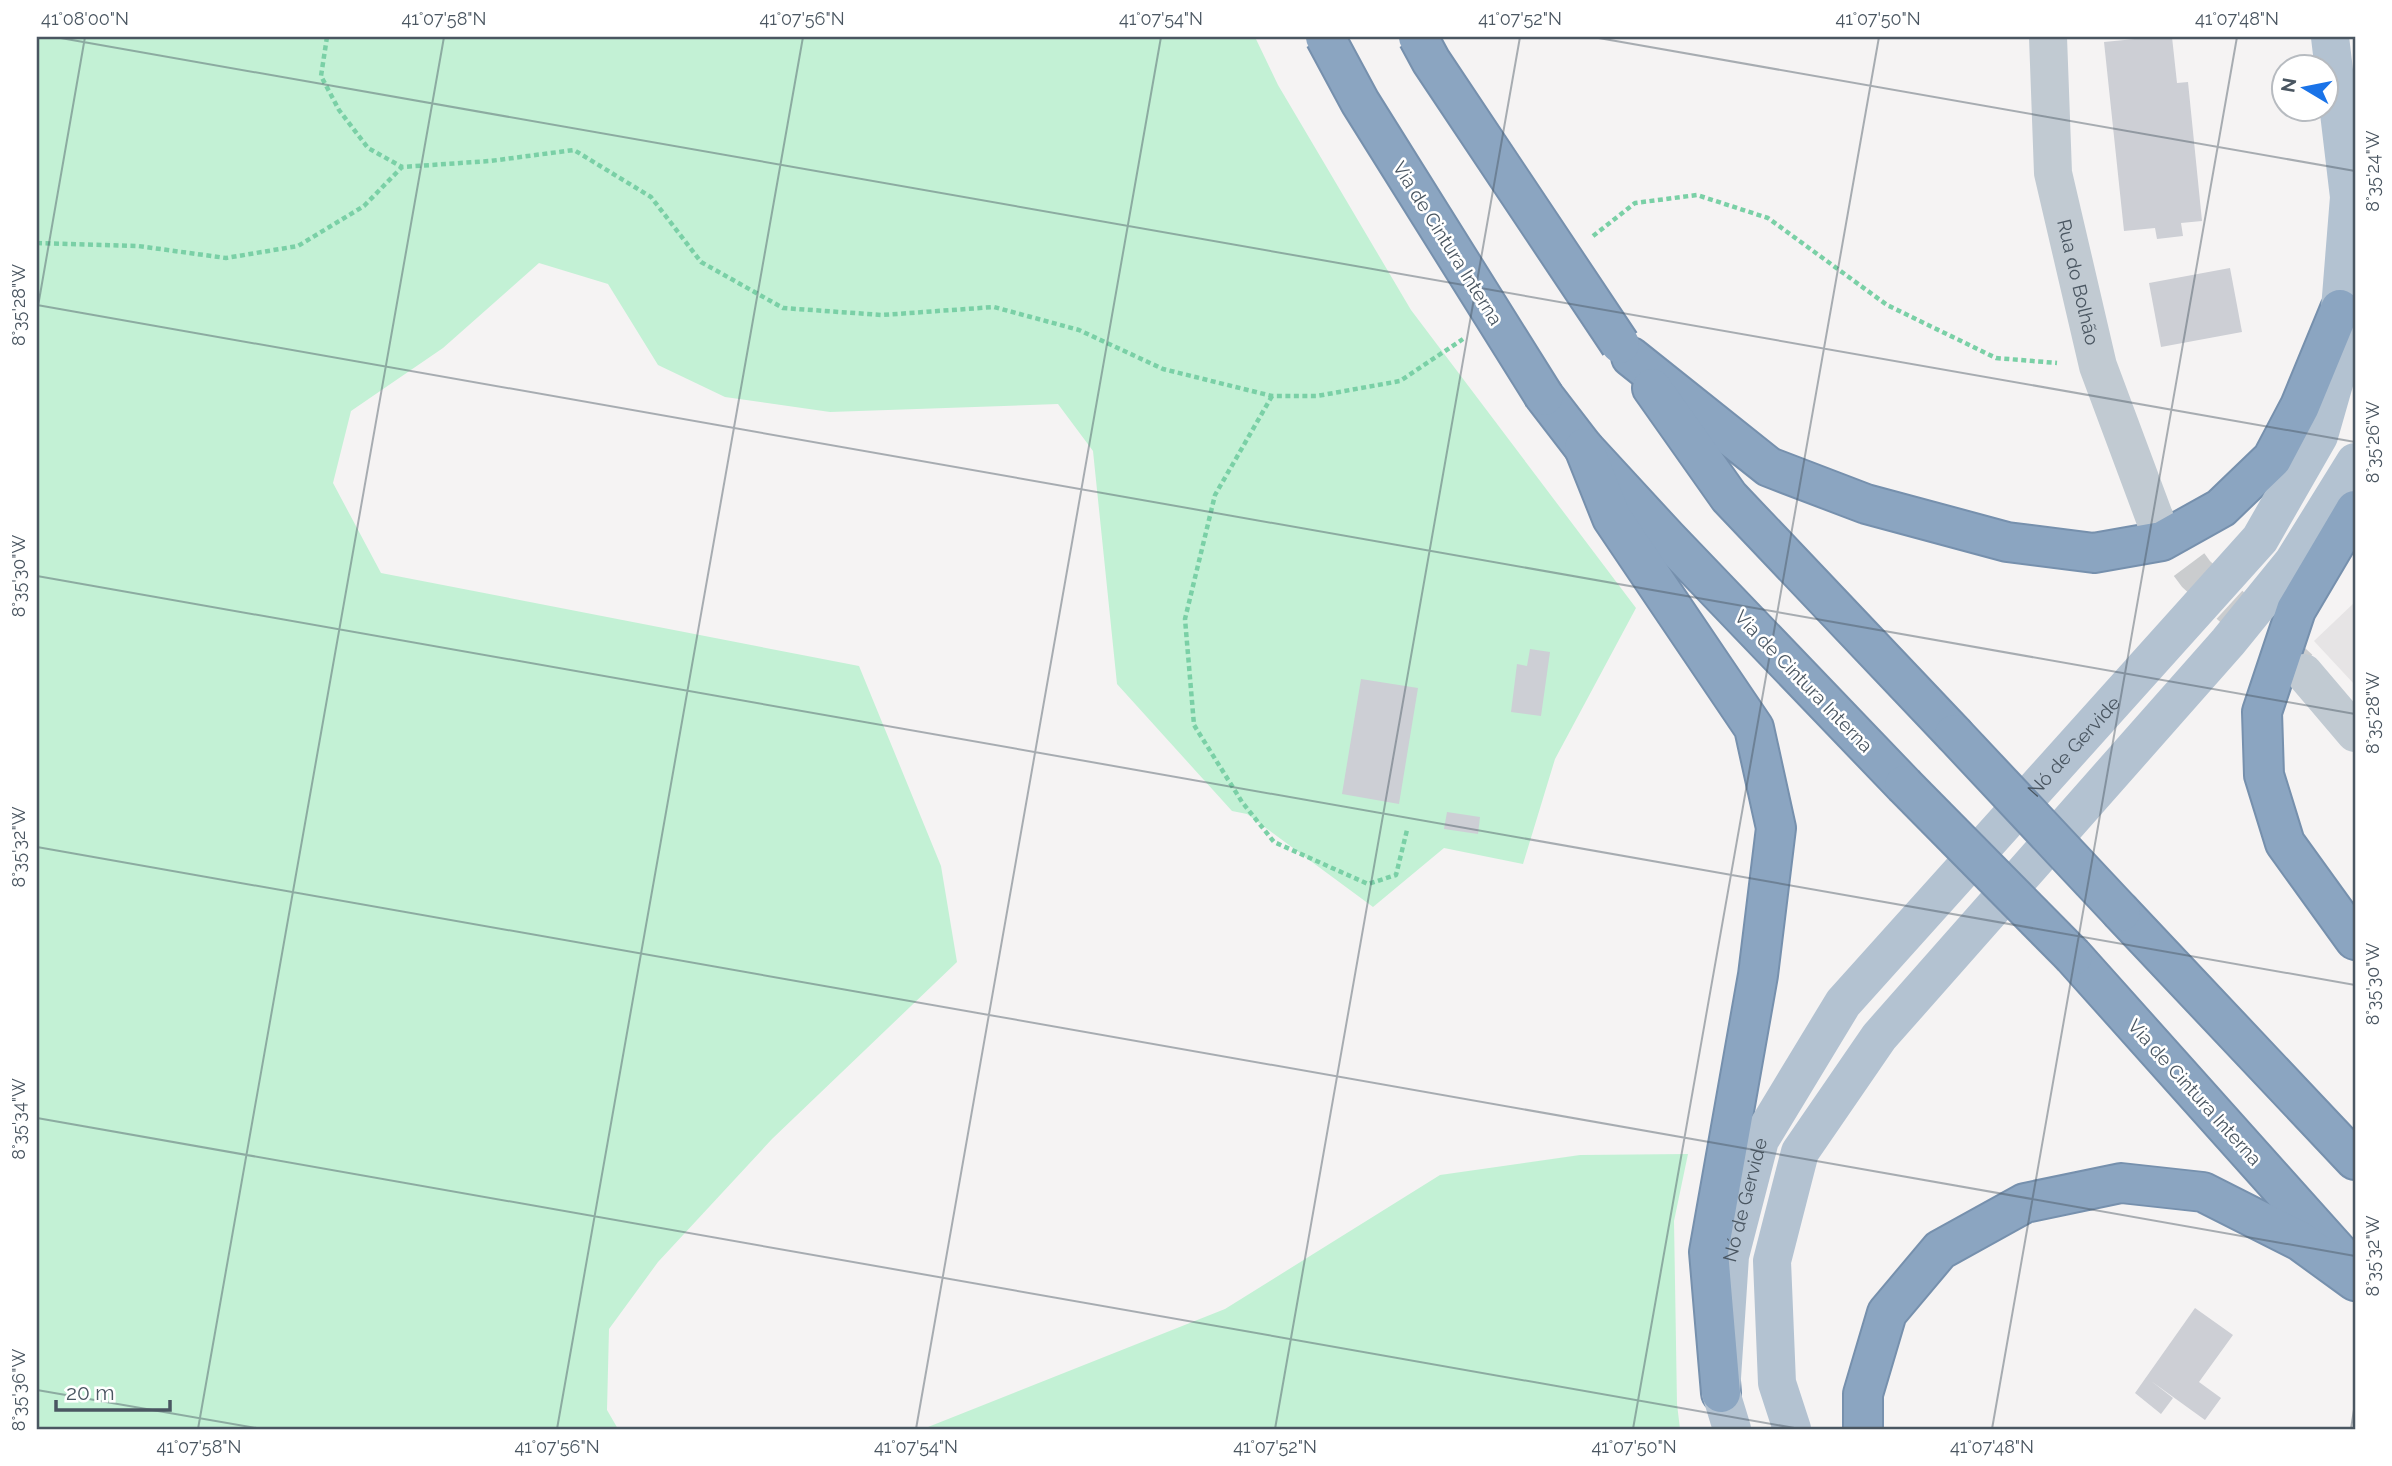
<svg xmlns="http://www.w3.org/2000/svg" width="2392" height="1466" font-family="Raleway,sans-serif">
	<rect width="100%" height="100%" fill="#f5f3f3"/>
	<!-- education -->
	<path fill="#e6e4e5" d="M2355 602V685L2314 641Z"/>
	<!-- green -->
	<g fill="#c3f1d5">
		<path d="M37 37H1255L1278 85 1411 310 1636 608 1555 759 1523 864 1444 848 1373 907 1247 814 1232 811 1117 684 1093 451 1058 404 830 412 725 397 658 365 608 284 539 263 443 348 351 411 333 483 381 573 859 666 941 866 957 962 772 1139 658 1262 609 1329 607 1410 618 1429H37Z"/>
		<path d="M1688 1154 1674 1221 1677 1404 1680 1429H923L1225 1309 1440 1175 1580 1155Z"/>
	</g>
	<!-- building -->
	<g fill="#cdcfd5">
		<path d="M2155 37H2172L2177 83 2188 82 2202 221 2181 223 2183 236 2157 239 2155 228 2124 231 2104 42Z"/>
		<path d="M2230 268 2242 332 2161 347 2149 283Z"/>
		<path d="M1530 649 1550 652 1541 716 1511 712 1517 664 1527 666Z"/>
		<path d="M1361 679 1418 688 1399 804 1342 794Z"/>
		<path d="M1447 812 1480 817 1478 834 1444 829Z"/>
		<path d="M2195 1308 2233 1335 2199 1382 2221 1398 2205 1420 2151 1381 2173 1398 2161 1414 2135 1393Z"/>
	</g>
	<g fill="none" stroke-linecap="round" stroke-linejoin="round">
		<!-- minor-tunnel -->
		<path stroke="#caccce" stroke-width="38" stroke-dasharray="38 19" stroke-linecap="butt" d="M2155 519 2196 574 2304 673"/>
		<!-- highway casing -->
		<g stroke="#7690ad" stroke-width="42">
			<g id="highway">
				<path d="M1631 357 1769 467 1866 504 2007 542 2094 553 2162 541 2221 508 2272 459 2300 406 2340 309"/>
				<path d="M1652 388 1729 497 1954 734"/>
				<path d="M1544 396 1584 448 1667 538 1904 785"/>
				<path d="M1584 448 1612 518 1754 728 1776 828 1758 975 1709 1252 1721 1393"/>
				<path d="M2355 510 2296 610 2262 712 2264 775 2285 843 2355 940"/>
				<path d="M2121 912 2355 1160"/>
				<path d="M2073 956 2338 1252"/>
				<path d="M1863 1429V1394L1887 1313 1940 1250 2025 1203 2121 1183 2203 1192 2300 1241 2355 1281"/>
			</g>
		</g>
		<!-- path -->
		<g stroke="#7ad0a6" stroke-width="4.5" stroke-dasharray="5 3.5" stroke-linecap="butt">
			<path d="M327 37 321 76 339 110 368 148 402 167"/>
			<path d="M1593 236 1635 203 1697 195 1768 218 1887 305 1996 358 2057 363"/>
			<path d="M37 243 138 246 226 258 298 246 364 206 402 167 490 161 574 150 651 197 701 262 783 308 882 315 994 307 1079 330 1163 369 1272 396H1317L1400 381 1463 339"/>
			<path d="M1272 396 1215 495 1185 619 1194 725 1242 802 1274 842 1368 884 1396 875 1407 830"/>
		</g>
		<!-- minor -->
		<g stroke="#c1cad2" stroke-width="38">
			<path id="s1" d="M2048 37 2053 173 2098 366 2155 519"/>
			<path d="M2304 673 2355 733"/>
		</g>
		<!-- major -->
		<g stroke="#b3c2d1" stroke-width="38">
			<path id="s2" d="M1732 1429 1721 1393 1730 1256 1760 1140 1843 1003 2260 539 2319 436 2339 366 2340 309 2349 197 2330 37"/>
			<path d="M1792 1429 1777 1383 1772 1261 1800 1152 1879 1037 2228 642 2293 562 2355 462"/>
		</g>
		<!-- highway -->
		<use href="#highway" stroke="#8ba5c1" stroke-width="38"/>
		<!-- highway-bridge casing -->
		<g stroke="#7690ad" stroke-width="42" stroke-linecap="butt">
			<g id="highway-bridge">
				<path d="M1325 37 1360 102 1544 396"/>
				<path d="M1418 37 1431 61 1620 344"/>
				<path d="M1954 734 2121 912"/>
				<path d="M1904 785 2073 956"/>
			</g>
		</g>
		<!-- highway-bridge -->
		<use href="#highway-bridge" stroke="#8ba5c1" stroke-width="38"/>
	</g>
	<!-- ticks -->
	<path fill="none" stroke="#4a5661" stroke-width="2" stroke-opacity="0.45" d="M55 37 2355 442M1593 37 2355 171M37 305 2355 714M37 312 85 37M37 576 2355 985M37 847 2355 1256M37 1118 1800 1429M37 1390 262 1429M198 1429 444 37M557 1429 803 37M916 1429 1161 37M1275 1429 1520 37M1633 1429 1879 37M1992 1429 2237 37M2351 1429 2355 1403"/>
	<g text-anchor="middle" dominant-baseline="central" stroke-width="5" stroke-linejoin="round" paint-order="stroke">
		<!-- street labels -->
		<g font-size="19" fill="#4a5661" stroke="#fff">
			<text transform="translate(1448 243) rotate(58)">Via de Cintura Interna</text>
			<text stroke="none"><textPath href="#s1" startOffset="248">Rua do Bolhão</textPath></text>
			<text transform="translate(1804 681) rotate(46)">Via de Cintura Interna</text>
			<text stroke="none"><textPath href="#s2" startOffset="800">Nó de Gervide</textPath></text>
			<text transform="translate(2195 1092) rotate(48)">Via de Cintura Interna</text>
			<text stroke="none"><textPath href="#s2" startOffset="233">Nó de Gervide</textPath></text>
		</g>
	</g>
	<!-- border -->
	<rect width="2392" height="1466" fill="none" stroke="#ffffff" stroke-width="77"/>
	<!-- north arrow -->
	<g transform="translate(2305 88) rotate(280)"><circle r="33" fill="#ffffff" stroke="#b7bbc0" stroke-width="2"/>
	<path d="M0-5L12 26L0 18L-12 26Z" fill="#1a73e8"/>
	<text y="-10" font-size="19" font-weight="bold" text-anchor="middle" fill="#4a5661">N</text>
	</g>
	<!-- scale -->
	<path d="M56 1400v10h114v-10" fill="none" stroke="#4a5661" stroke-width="3.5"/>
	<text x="66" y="1400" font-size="21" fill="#4a5661" stroke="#ffffff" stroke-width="5" paint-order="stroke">20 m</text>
	<rect x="38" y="38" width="2316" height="1390" fill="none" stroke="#4a5661" stroke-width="2.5"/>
	<g font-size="18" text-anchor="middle" fill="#4a5661">
		<text x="85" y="25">41°08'00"N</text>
		<text x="444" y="25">41°07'58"N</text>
		<text x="802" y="25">41°07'56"N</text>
		<text x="1161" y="25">41°07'54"N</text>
		<text x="1520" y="25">41°07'52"N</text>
		<text x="1878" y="25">41°07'50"N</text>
		<text x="2237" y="25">41°07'48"N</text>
		<text transform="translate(2373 171) rotate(-90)" y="6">8°35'24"W</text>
		<text transform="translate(19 305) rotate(-90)" y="6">8°35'28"W</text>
		<text transform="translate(2373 442) rotate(-90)" y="6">8°35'26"W</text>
		<text transform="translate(19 576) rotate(-90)" y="6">8°35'30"W</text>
		<text transform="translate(2373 713) rotate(-90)" y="6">8°35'28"W</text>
		<text transform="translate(19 847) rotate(-90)" y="6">8°35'32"W</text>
		<text transform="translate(2373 984) rotate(-90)" y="6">8°35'30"W</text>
		<text transform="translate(19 1119) rotate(-90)" y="6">8°35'34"W</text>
		<text transform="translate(2373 1256) rotate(-90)" y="6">8°35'32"W</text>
		<text transform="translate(19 1390) rotate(-90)" y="6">8°35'36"W</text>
		<text x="199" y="1453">41°07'58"N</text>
		<text x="557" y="1453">41°07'56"N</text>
		<text x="916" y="1453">41°07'54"N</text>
		<text x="1275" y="1453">41°07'52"N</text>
		<text x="1634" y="1453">41°07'50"N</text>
		<text x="1992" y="1453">41°07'48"N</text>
	</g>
</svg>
